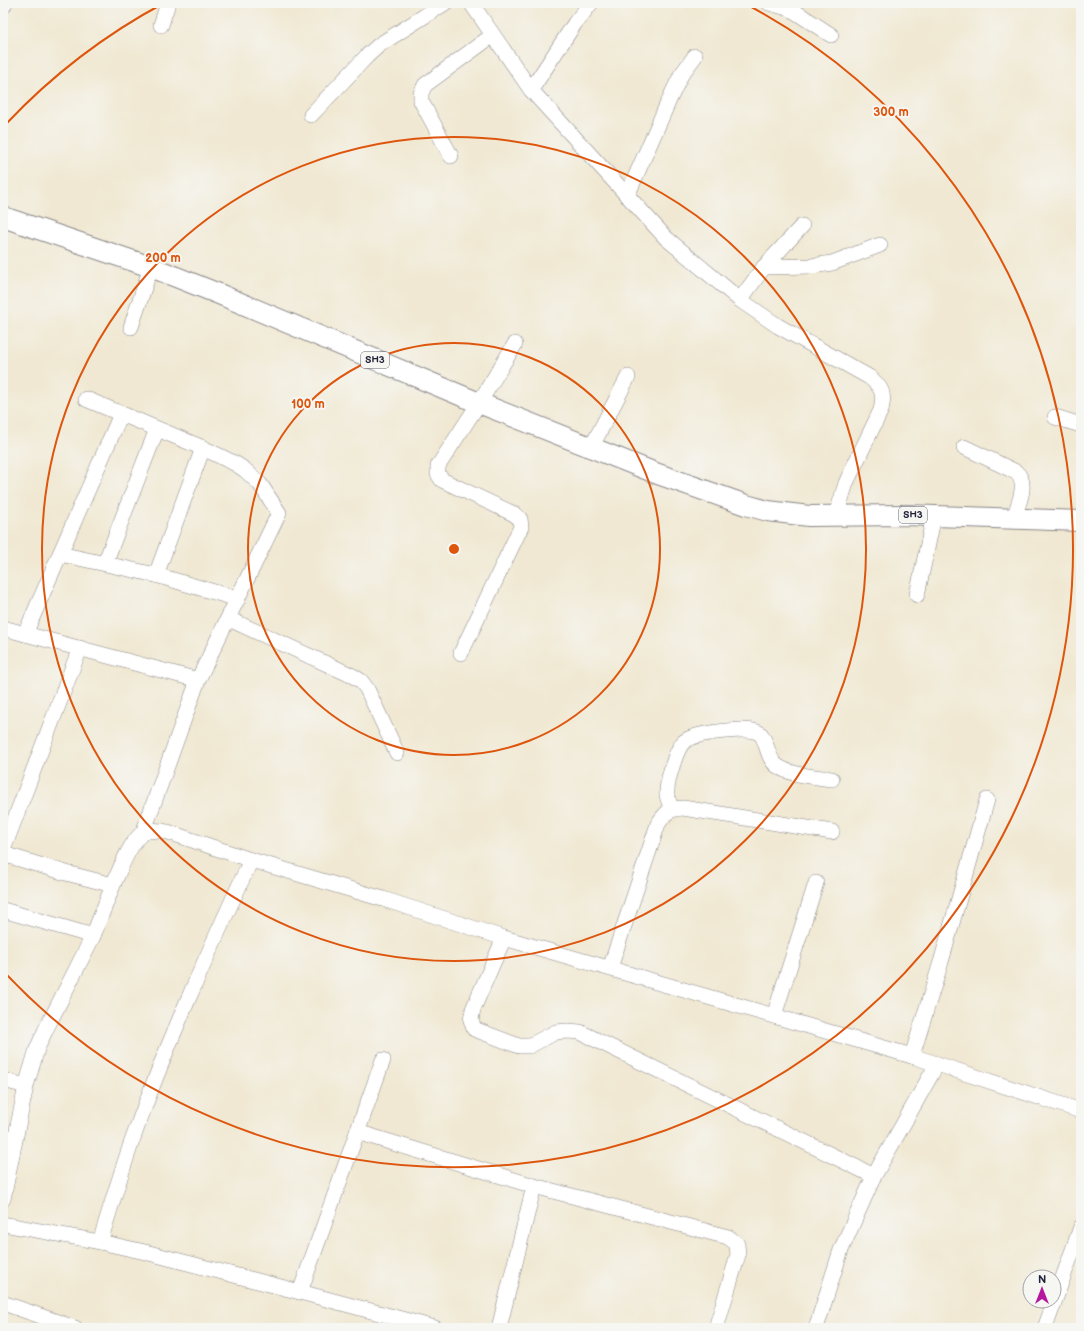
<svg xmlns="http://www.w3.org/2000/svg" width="1084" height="1331" font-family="'Balsamiq Sans',sans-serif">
	<rect width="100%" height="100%" fill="#f6f6f2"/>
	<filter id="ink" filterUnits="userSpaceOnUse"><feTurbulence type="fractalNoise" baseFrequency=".025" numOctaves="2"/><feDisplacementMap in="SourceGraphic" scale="8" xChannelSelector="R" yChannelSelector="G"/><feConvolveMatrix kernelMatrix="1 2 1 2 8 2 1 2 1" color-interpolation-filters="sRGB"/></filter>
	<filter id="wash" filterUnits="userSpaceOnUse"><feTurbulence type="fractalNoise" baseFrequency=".012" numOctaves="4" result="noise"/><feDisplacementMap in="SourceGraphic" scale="16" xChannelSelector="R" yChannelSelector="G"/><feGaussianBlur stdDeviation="0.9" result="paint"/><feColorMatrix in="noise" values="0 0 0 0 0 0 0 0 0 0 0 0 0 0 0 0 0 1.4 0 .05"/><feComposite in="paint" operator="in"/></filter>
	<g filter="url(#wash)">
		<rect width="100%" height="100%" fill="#f0e8d2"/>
	</g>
	<g filter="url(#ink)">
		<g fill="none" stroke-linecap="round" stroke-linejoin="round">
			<!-- minor casing -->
			<g stroke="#898586" stroke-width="16">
				<g id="minor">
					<path d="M471 3 531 90 666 238 740 300 778 326 869 377C882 387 885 394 881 410L846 483 836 516"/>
					<path d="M769 3 791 9 831 35"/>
					<path d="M3 7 5 3"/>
					<path d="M161 25 168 3"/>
					<path d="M531 90 575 23 591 3"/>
					<path d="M311 115 367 56 379 45 445 3"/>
					<path d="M451 156 421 101V93L425 85 493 35"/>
					<path d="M627 196 670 98 681 75 695 56"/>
					<path d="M764 267 812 266 832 263 880 245"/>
					<path d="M740 300 764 267 802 226"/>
					<path d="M131 327 151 267"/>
					<path d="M86 399 203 448 236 464 245 470 260 484 279 513 198 680 143 833"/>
					<path d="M1055 417 1081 425"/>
					<path d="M592 446 628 377"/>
					<path d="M964 447 1016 472C1029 483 1018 504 1014 518"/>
					<path d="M60 554 156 575 238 599"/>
					<path d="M105 563 157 429"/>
					<path d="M156 575 203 448"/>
					<path d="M917 595 934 516"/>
					<path d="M229 619 353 676 361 681 367 689 397 753"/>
					<path d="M3 628 198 680"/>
					<path d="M25 634 121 414"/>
					<path d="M461 653 521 527 520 519 514 514 442 480 438 474V466L479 403 515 344"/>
					<path d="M672 809C670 805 668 800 667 795 666 784 676 747 685 741 695 733 745 727 757 732 767 735 766 757 776 765 788 775 816 777 832 779"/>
					<path d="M3 850 80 648"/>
					<path d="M3 854 66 873 113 885C119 872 130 841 143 833 150 829 160 831 168 832L251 860 383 899 504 938 912 1056 937 1064"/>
					<path d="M3 910 93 936"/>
					<path d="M504 938 473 1009 471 1020 474 1029 519 1046H529L556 1032 568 1031 580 1032 874 1176"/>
					<path d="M610 968 658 824C666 812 669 809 683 808L832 832"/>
					<path d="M774 1016 816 883"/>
					<path d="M912 1056 941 962 987 800"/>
					<path d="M3 1080 26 1086"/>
					<path d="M357 1132 534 1186 728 1237 737 1244 738 1255 716 1328"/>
					<path d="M3 1199 26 1086 37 1049 45 1031 93 936 113 885"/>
					<path d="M3 1224 100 1242 145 1252 300 1292 435 1328"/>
					<path d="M100 1242C110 1209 120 1176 131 1144 165 1047 208 953 251 860"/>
					<path d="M300 1292 383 1060"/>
					<path d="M3 1303 75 1328"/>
					<path d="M499 1328 534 1186"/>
					<path d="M816 1328 841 1250 874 1176 937 1064 1081 1111"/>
					<path d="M1045 1328 1081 1227"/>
				</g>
			</g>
			<!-- major casing -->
			<g stroke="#898586" stroke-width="22">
				<path id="major" d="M3 217 151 267 219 294 479 403 658 474 746 505 768 511 809 516 906 515 1081 521"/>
			</g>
			<!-- minor -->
			<use href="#minor" stroke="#fff" stroke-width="15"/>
			<!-- major -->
			<use href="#major" stroke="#fff" stroke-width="20"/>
		</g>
	</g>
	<!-- distance rings -->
	<g fill="none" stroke="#de560e" stroke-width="2">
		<circle cx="454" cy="549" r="206"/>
		<circle cx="454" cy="549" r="412"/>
		<path d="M6 124A618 618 0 0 1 164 3M744 3A618 618 0 1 1 6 974"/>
	</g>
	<g text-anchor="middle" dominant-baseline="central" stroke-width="4" stroke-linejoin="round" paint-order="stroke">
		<!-- shield labels -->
		<g fill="#f6f6f2" stroke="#626272" stroke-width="1">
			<rect x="361" y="352" width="28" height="16" rx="3"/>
			<rect x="899" y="507" width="28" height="16" rx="3"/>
		</g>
		<g font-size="10" font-weight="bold" fill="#22223b">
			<text x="375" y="360">SH3</text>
			<text x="913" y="515">SH3</text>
		</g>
	</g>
	<circle cx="454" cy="549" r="6" fill="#de560e" stroke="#f6f6f2" stroke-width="2"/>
	<g font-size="12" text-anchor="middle" font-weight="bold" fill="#de560e" stroke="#f6f6f2" stroke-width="4" stroke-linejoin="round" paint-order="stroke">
		<text x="891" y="116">300 m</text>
		<text x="163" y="262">200 m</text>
		<text x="308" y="408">100 m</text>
	</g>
	<!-- margin -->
	<rect width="1084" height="1331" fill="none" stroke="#f6f6f2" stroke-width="16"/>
	<!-- north arrow -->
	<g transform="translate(1042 1289)"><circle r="19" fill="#f6f6f2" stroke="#a1a1a9"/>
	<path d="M0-3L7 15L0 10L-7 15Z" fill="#b5179e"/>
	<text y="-6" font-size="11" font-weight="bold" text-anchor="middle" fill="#22223b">N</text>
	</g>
</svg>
